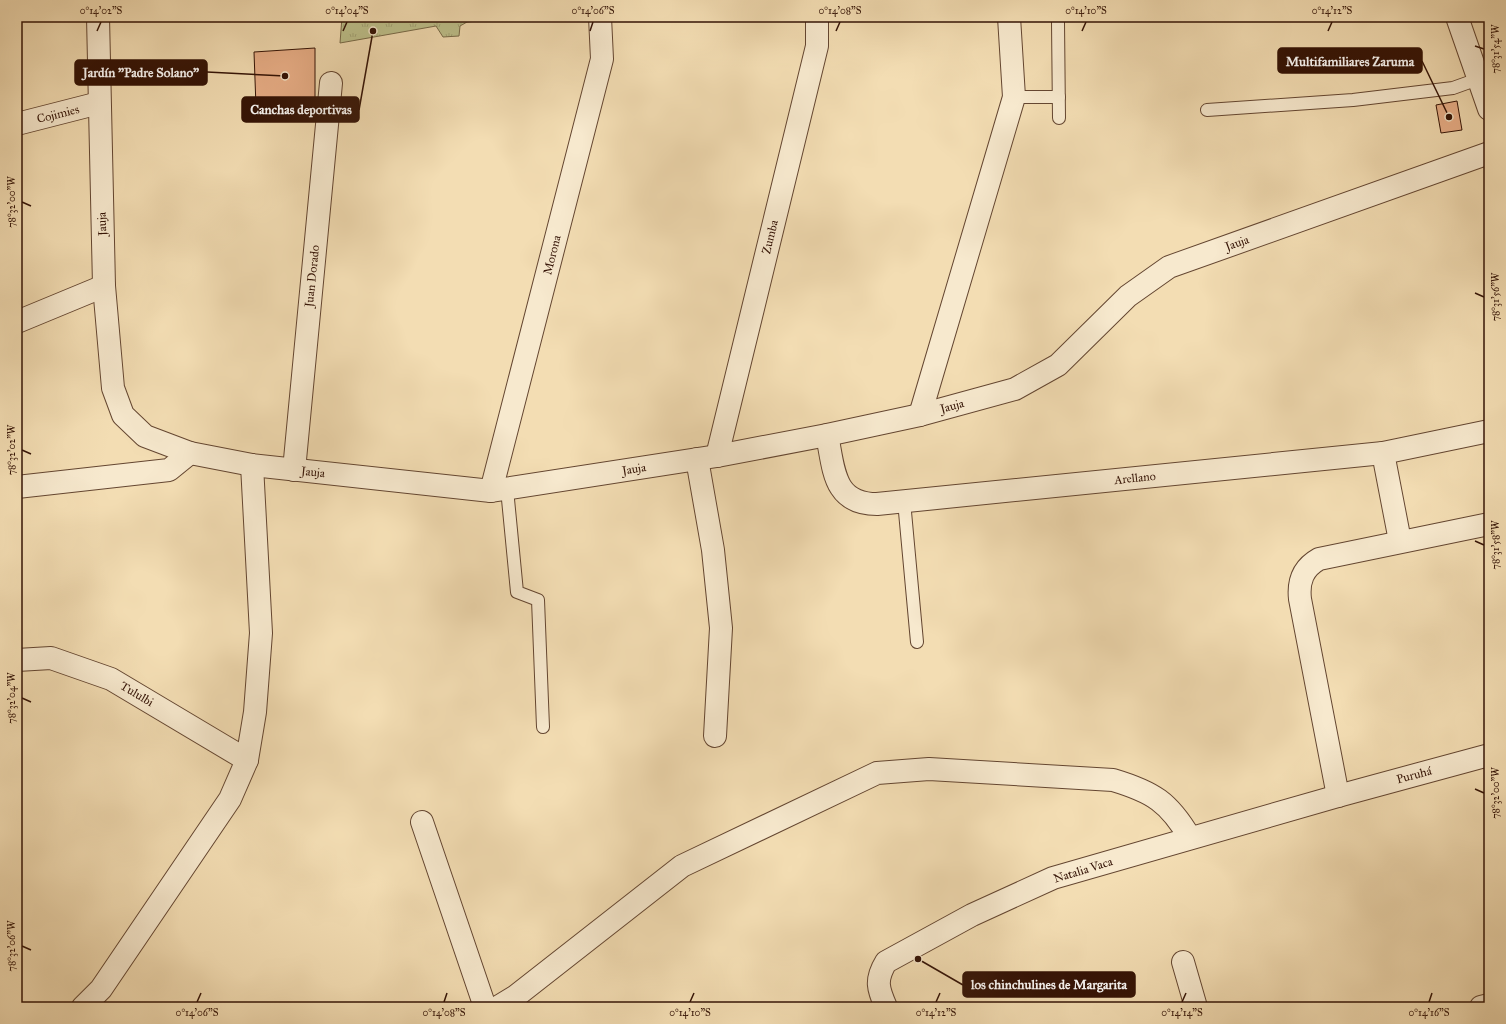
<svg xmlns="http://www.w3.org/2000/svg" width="1506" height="1024" font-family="'IM FELL Great Primer',serif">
	<defs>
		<pattern id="park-tufts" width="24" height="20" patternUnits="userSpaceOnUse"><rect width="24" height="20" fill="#bdc08b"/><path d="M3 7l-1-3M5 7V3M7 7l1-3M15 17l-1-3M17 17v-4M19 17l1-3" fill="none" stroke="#a3a476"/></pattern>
	</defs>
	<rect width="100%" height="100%" fill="#f3ddb3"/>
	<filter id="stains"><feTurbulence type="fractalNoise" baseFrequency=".005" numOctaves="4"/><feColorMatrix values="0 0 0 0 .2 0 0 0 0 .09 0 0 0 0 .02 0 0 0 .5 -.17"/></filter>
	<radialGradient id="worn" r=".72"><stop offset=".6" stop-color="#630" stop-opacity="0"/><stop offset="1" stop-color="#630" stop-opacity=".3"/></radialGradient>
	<!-- park -->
	<path fill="url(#park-tufts)" stroke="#786a48" d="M342 17H517L467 22 460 26 459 36 443 37 436 26 340 43Z"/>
	<!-- building -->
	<g fill="#e9af88" stroke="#341306">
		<path d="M315 48V99L256 107 254 52Z"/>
		<path d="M1457 101 1462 130 1441 133 1436 105Z"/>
	</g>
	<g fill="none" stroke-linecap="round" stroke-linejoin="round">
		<!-- service casing -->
		<g stroke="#644631" stroke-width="14">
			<g id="service">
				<path d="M1058 22 1059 118"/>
				<path d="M1014 97H1059"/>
				<path d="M1207 110 1353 100 1453 88 1478 79"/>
				<path d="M507 489 517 592 538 600 543 727"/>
				<path d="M904 501 917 642"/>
			</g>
		</g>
		<!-- minor casing -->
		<g stroke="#644631" stroke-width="24">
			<g id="minor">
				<path d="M98 17 104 286 113 388 123 415 145 436 190 453 252 465 491 491 717 456 827 435 920 415 1015 389 1058 365 1128 296 1169 267 1489 153"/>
				<path d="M1457 17 1489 109"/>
				<path d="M17 124 99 103"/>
				<path d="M17 322 104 286"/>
				<path d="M920 415 1014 97 1009 17"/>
				<path d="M827 435C834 469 833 504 877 504L1383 453 1489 431"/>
				<path d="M1383 453 1400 541"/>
				<path d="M717 456 817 46V17"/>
				<path d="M697 459 713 550 721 628 715 736"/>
				<path d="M294 470 331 83"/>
				<path d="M17 487 169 470 190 453"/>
				<path d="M491 491 602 59 600 17"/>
				<path d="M17 660 51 658 111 679 247 760"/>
				<path d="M1338 796 1300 599C1298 581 1303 568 1319 559L1489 524"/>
				<path d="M422 822 485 1007"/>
				<path d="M1183 962 1196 1007"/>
				<path d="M83 1007 101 989 230 799 247 760 255 712 261 633 252 465"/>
				<path d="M498 1007 516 996 682 866 877 773 929 769 1113 780C1153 792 1169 802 1190 838"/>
				<path d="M886 1007C878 989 875 980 886 962L972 915 1053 878 1338 796 1489 755"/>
				<path d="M1481 1007 1489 1005"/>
			</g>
		</g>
		<!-- service -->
		<use href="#service" stroke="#f7e9ce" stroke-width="12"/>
		<!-- minor -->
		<use href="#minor" stroke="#f7e9ce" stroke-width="22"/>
	</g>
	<!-- ticks -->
	<path fill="none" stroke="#341306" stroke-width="1.5" d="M97 31 101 22M343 31 347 22M590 31 593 22M836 31 840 22M1082 31 1086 22M1328 31 1332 22M1475 46 1484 49M22 202 31 206M1475 293 1484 297M22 450 31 454M1475 541 1484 545M22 698 31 702M1475 789 1484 793M22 946 31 950M197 1002 201 993M444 1002 447 993M690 1002 694 993M936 1002 940 993M1182 1002 1186 993M1429 1002 1432 993"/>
	<g text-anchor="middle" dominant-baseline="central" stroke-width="3.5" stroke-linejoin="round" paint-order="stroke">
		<!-- street labels -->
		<g font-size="12" fill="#341306" stroke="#f7e9ce">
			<text transform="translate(58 114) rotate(-14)">Cojimies</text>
			<text transform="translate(102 224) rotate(-92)">Jauja</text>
			<text transform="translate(770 237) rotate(-76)">Zumba</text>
			<text transform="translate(1237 243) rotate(-20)">Jauja</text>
			<text transform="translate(552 255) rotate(-76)">Morona</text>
			<text transform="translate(312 276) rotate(-84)">Juan Dorado</text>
			<text transform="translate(952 406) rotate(-15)">Jauja</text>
			<text transform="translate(634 469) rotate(-9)">Jauja</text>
			<text transform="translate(313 472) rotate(6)">Jauja</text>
			<text transform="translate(1135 478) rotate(-6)">Arellano</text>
			<text transform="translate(137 694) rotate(31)">Tululbi</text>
			<text transform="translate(1414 775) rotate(-15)">Puruhá</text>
			<text transform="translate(1083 870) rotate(-17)">Natalia Vaca</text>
		</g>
	</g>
	<!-- callouts -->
	<path fill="none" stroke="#341306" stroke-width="1.5" d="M1449 117L1422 61M285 76L207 72M373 31L359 110M918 959L963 985"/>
	<g fill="#341306" stroke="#f7e9ce" stroke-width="1.5">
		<circle cx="1449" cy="117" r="4"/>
		<circle cx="285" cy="76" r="4"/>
		<circle cx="373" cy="31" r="4"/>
		<circle cx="918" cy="959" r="4"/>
	</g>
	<g fill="#341306" stroke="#341306" stroke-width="1.5">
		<rect x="1278" y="48" width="144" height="25" rx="4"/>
		<rect x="75" y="60" width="132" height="25" rx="4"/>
		<rect x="242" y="97" width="117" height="25" rx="4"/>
		<rect x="963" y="972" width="172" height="25" rx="4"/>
	</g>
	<g font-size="13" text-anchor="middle" font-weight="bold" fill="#fff">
		<text x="1350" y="66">Multifamiliares Zaruma</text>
		<text x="141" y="77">Jardín "Padre Solano"</text>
		<text x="301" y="114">Canchas deportivas</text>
		<text x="1049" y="989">los chinchulines de Margarita</text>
	</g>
	<!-- margin -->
	<rect width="1506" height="1024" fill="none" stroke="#f3ddb3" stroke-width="44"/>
	<rect x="22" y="22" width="1462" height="980" fill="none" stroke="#341306" stroke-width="1.5"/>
	<g font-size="10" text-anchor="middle" fill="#341306">
		<text x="101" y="14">0°14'02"S</text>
		<text x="347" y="14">0°14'04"S</text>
		<text x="593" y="14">0°14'06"S</text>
		<text x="840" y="14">0°14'08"S</text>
		<text x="1086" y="14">0°14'10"S</text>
		<text x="1332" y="14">0°14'12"S</text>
		<text transform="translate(1495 49) rotate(-90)" y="4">78°31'54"W</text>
		<text transform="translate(11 202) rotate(-90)" y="4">78°32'00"W</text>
		<text transform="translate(1495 297) rotate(-90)" y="4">78°31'56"W</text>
		<text transform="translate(11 450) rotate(-90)" y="4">78°32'02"W</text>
		<text transform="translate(1495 545) rotate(-90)" y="4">78°31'58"W</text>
		<text transform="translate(11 698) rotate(-90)" y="4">78°32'04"W</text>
		<text transform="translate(1495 793) rotate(-90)" y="4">78°32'00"W</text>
		<text transform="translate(11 946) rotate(-90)" y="4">78°32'06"W</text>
		<text x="197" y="1016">0°14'06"S</text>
		<text x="444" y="1016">0°14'08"S</text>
		<text x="690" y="1016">0°14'10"S</text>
		<text x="936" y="1016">0°14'12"S</text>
		<text x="1182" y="1016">0°14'14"S</text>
		<text x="1429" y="1016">0°14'16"S</text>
	</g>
	<rect width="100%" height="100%" filter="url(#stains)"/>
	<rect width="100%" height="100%" fill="url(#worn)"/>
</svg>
